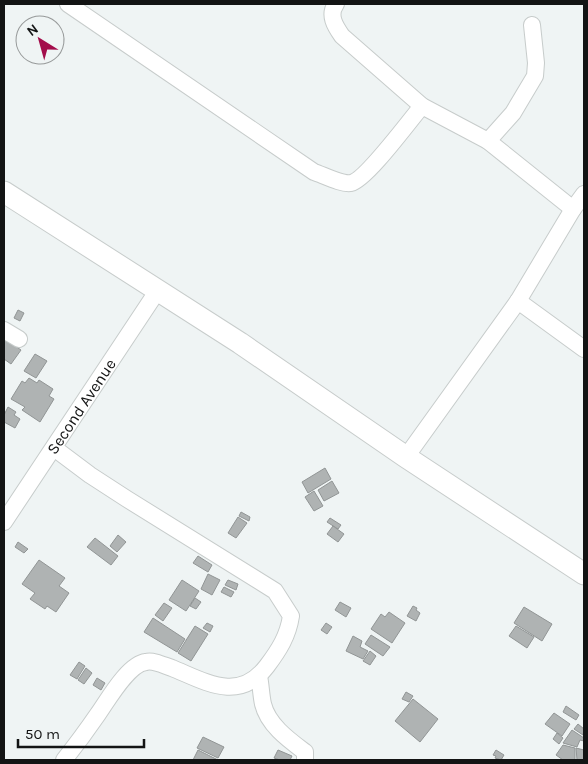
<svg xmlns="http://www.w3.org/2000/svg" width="588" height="764" font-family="Karla,sans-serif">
	<rect width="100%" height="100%" fill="#eff4f4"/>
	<!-- building -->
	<g fill="#afb3b3" stroke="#919595">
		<path d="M18 310 24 313 20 321 14 318Z"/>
		<path d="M4 338 21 350 11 364 4 359Z"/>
		<path d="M35 354 47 361 36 378 24 371Z"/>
		<path d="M29 378 37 383 39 380 53 389 49 396 54 399 40 422 22 410 25 407 11 399 22 381 25 383Z"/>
		<path d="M8 407 16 412 14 415 20 419 15 428 4 422V415Z"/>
		<path d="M325 468 331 479 308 493 302 482Z"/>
		<path d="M332 481 339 493 324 501 318 490Z"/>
		<path d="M314 491 323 506 314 511 305 497Z"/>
		<path d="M241 512 250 517 249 521 239 516Z"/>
		<path d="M238 517 247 523 236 538 228 533Z"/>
		<path d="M330 518 341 525 338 529 327 522Z"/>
		<path d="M333 526 344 534 338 542 327 534Z"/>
		<path d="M118 535 126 542 117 552 110 546Z"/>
		<path d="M95 538 118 556 111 565 87 547Z"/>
		<path d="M18 542 28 549 24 553 15 547Z"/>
		<path d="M198 556 212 565 208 572 193 563Z"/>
		<path d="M39 560 65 578 59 586 69 593 56 612 47 606 45 609 30 599 35 593 22 584Z"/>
		<path d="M208 574 220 580 212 595 201 589Z"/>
		<path d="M182 580 199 591 186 611 169 600Z"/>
		<path d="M228 580 238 584 236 590 225 585Z"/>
		<path d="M224 587 234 592 231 597 221 592Z"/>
		<path d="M195 598 201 602 196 609 190 606Z"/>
		<path d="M340 602 351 608 346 617 335 610Z"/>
		<path d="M164 603 172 608 163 621 155 615Z"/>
		<path d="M413 606 417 608 416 610 420 613 416 621 407 616Z"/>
		<path d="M524 607 552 624 542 641 514 623Z"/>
		<path d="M389 612 405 623 392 643 371 629 381 614 385 617Z"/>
		<path d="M153 618 185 639 177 652 144 632Z"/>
		<path d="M207 623 213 626 210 632 203 628Z"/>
		<path d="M326 623 332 627 327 634 321 630Z"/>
		<path d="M195 626 208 634 191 661 178 653Z"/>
		<path d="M516 626 534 637 527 648 509 636Z"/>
		<path d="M371 635 390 647 383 656 365 644Z"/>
		<path d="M353 636 362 641 360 647 368 651 363 659 346 651Z"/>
		<path d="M370 651 376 656 370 665 363 661Z"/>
		<path d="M79 662 85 666 77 679 70 675Z"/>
		<path d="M86 668 92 673 84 684 78 680Z"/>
		<path d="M97 678 105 683 101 690 93 685Z"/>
		<path d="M406 692 413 696 409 702 402 699Z"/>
		<path d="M413 699 438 719 420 742 395 721Z"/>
		<path d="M566 706 579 715 576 720 563 712Z"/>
		<path d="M554 713 570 724 562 736 545 724Z"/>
		<path d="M578 724 584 729 583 735 574 729Z"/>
		<path d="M572 730 584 738V741L580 740 577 747 563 743Z"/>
		<path d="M557 733 563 738 559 744 553 739Z"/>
		<path d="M203 737 224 747 218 758 197 748Z"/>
		<path d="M563 745 575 748V760H563L556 755Z"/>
		<path d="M576 748 584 750V760H577Z"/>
		<path d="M198 750 218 760H193Z"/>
		<path d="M278 750 292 756 290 760H280L274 758Z"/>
		<path d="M496 750 504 755 501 760 495 758 496 756 493 755Z"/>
	</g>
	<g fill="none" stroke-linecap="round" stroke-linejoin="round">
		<!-- minor casing -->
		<g stroke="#c7cccb" stroke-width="18">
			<g id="minor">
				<path d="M68 4 314 172C323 175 343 185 351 183 366 180 410 120 422 106"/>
				<path d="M336 4C328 15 335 26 342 36L422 106 488 141 573 209"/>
				<path d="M488 141 513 113 535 76 536 63 532 25"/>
				<path d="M518 301 584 349"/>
				<path d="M4 330 19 339"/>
				<path d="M54 448 90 475 127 499 275 591 291 616C288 636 279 650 267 666 239 703 206 682 172 668 165 666 154 660 146 662 128 664 108 700 98 714 87 730 76 745 64 760"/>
				<path d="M406 457 518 301 573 209 584 194"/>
				<path id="s1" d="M4 522 158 290"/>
				<path d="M259 676C261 686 261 695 263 704 268 725 289 740 305 752V760"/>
			</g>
		</g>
		<!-- tertiary casing -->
		<g stroke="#c7cccb" stroke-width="23">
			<path id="tertiary" d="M4 192 240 343 406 457 584 574"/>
		</g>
		<!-- minor -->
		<use href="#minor" stroke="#fff" stroke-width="16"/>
		<!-- tertiary -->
		<use href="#tertiary" stroke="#fff" stroke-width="21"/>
	</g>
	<g text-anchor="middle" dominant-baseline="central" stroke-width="5" stroke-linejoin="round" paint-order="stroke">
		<!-- street labels -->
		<g font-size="16" fill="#131414" stroke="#eff4f4">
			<text stroke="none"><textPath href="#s1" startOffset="139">Second Avenue</textPath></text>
		</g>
	</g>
	<!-- border -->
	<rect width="588" height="764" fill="none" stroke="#131414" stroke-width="10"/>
	<!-- north arrow -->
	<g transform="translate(40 40) rotate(323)"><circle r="24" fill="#eff4f4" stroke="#979a9a"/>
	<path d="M0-4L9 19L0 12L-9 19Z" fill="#a30d4b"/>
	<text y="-8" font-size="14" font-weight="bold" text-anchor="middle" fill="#131414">N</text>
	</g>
	<!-- scale -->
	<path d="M18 739v8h126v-8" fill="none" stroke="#131414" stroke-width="2.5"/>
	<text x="25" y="739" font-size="15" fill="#131414" stroke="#eff4f4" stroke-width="4" paint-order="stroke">50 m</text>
</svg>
